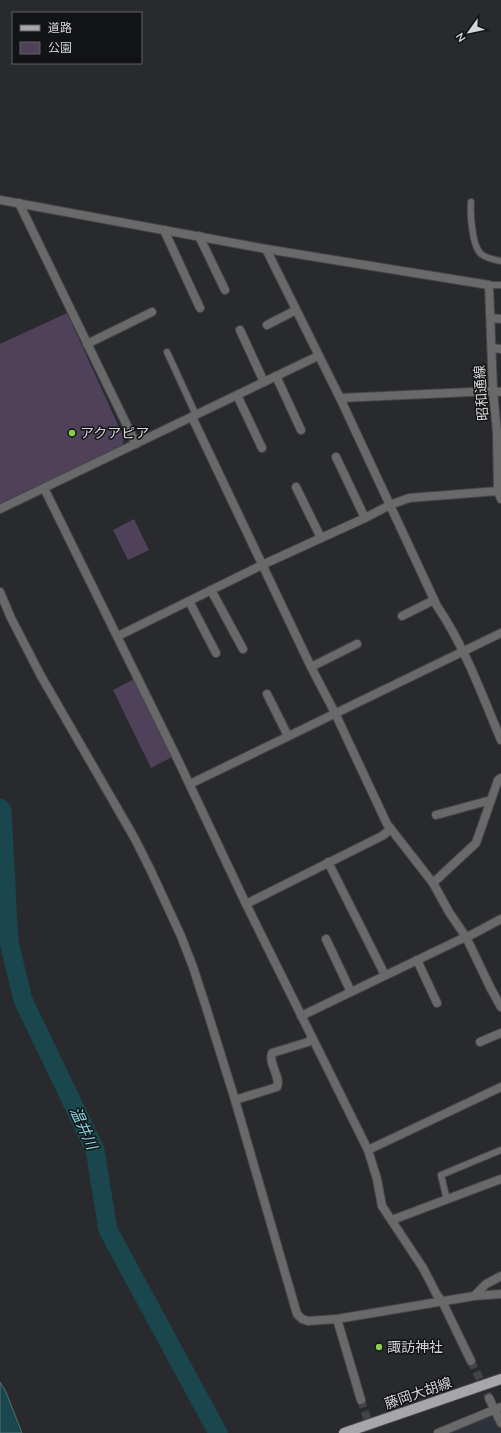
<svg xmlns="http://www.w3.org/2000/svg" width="501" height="1433" font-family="Mulish,'Noto Sans JP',sans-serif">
	<rect width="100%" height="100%" fill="#292a2d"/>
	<!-- built -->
	<path fill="#2d323a" d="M489 1416 496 1419 501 1429V1433H447Z"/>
	<!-- green -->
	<g fill="#50415a">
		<path d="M67 313 124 438 122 446 0 504V344Z"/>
		<path d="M134 519 149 550 128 560 113 530Z"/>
		<path d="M134 679 172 757 151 768 113 690Z"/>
	</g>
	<!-- water -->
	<path fill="#1a464d" stroke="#527177" d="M0 1382 6 1392 22 1433H0Z"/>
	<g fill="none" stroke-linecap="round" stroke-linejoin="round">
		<!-- river -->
		<path stroke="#1a464d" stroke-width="19" d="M0 808 2 811 9 942 23 1000 95 1150 108 1230 218 1433"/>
		<!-- minor-tunnel -->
		<g stroke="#434447" stroke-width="8" stroke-dasharray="8 4" stroke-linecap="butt">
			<path d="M471 1361 489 1398"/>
			<path d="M361 1400 372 1433"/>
		</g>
		<!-- service casing -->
		<g stroke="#454648" stroke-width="8">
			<g id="service">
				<path d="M471 202C470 213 472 246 481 254 486 258 495 260 501 261"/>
				<path d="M489 285H501"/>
				<path d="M167 352 196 415"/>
				<path d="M447 1200 441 1175 501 1150"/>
			</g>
		</g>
		<!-- minor casing -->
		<g stroke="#454648" stroke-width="10">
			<g id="minor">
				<path d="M0 200 266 249 489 285 493 391 497 432 498 491 501 499"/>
				<path d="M19 203 136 444"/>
				<path d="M164 230 200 308"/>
				<path d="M199 236 225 290"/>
				<path d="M266 249 340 398 437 606C465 647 482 695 501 740"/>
				<path d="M491 318 501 319"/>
				<path d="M267 325 296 310"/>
				<path d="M240 330 264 382"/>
				<path d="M87 344 152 312"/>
				<path d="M492 348 501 349"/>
				<path d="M276 376 301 430"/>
				<path d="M237 395 262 448"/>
				<path d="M340 398 493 391 501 392"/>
				<path d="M192 417 311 667 335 713 387 824 433 883 449 912 466 937 491 989 501 1007"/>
				<path d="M336 457 365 518"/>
				<path d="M296 487 321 538"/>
				<path d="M44 488 177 758 246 904 368 1150 377 1179 382 1206 423 1268 437 1295 442 1301 471 1361"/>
				<path d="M0 509 318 356"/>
				<path d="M211 590 243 649"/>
				<path d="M0 592 11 618 41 676 135 839 151 871 181 936 193 967 206 1007 235 1100 297 1314 302 1319 308 1321 337 1319 474 1296 501 1294"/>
				<path d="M189 601 216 653"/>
				<path d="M402 616 434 600"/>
				<path d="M118 636 262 565 365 518 390 505 409 498 498 491"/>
				<path d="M311 667 357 644"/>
				<path d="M267 694 288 736"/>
				<path d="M190 784 501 633"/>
				<path d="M436 815 491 800"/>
				<path d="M328 862 385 975"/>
				<path d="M433 883 476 843 498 780 501 778"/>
				<path d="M246 904 382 836 391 829"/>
				<path d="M326 939 351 992"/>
				<path d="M417 960 437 1003"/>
				<path d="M301 1016 459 940 473 934 501 919"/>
				<path d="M480 1042 501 1033"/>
				<path d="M235 1100 277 1087C281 1076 268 1064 272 1053L308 1042 312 1039"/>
				<path d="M368 1150 501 1087"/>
				<path d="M392 1220 501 1179"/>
				<path d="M474 1296 486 1284 501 1276"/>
				<path d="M337 1319 361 1400"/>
				<path d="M489 1398 501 1423"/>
				<path d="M438 1433 501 1407"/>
			</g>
		</g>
		<!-- primary casing -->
		<g stroke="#454648" stroke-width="12">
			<path id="primary" d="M344 1433 501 1379"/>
		</g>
		<!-- service -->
		<use href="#service" stroke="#69696a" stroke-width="6"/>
		<!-- minor -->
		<use href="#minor" stroke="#69696a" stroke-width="8"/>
		<!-- primary -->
		<use href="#primary" stroke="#a7a7aa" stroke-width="10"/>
	</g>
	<!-- markers -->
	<g fill="#86cf4b" stroke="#121314" stroke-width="1.5">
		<circle cx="72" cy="433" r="4"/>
		<circle cx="379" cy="1347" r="4"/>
	</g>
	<g text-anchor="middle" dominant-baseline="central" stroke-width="3" stroke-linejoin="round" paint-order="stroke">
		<!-- street labels -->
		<g font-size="14" fill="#d5d6d8" stroke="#121314">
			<text transform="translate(481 393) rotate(-94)">昭和通線</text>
			<text transform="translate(418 1393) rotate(-19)">藤岡大胡線</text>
		</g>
		<!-- poi labels -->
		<g font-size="14" fill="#d5d6d8" stroke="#121314" text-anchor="start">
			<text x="80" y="433">アクアピア</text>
			<text x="387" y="1347">諏訪神社</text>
		</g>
		<!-- water labels -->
		<g font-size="15" font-style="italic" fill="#85d4e2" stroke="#121314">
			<text transform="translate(84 1128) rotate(66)">温井川</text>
		</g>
	</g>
	<!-- legend -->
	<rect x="12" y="12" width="130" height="52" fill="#121314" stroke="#606162"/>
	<rect x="20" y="25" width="20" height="6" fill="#a7a7aa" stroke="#606162"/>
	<text x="48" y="32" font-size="12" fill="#d5d6d8">道路</text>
	<rect x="20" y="42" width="20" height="12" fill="#50415a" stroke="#606162"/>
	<text x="48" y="52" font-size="12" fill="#d5d6d8">公園</text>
	<!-- north arrow -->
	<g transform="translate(469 32) rotate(237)" stroke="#121314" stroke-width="3" paint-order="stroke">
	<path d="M0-3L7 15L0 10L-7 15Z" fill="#d5d6d8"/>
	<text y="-6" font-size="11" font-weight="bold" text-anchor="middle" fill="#d5d6d8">N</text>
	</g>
</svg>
